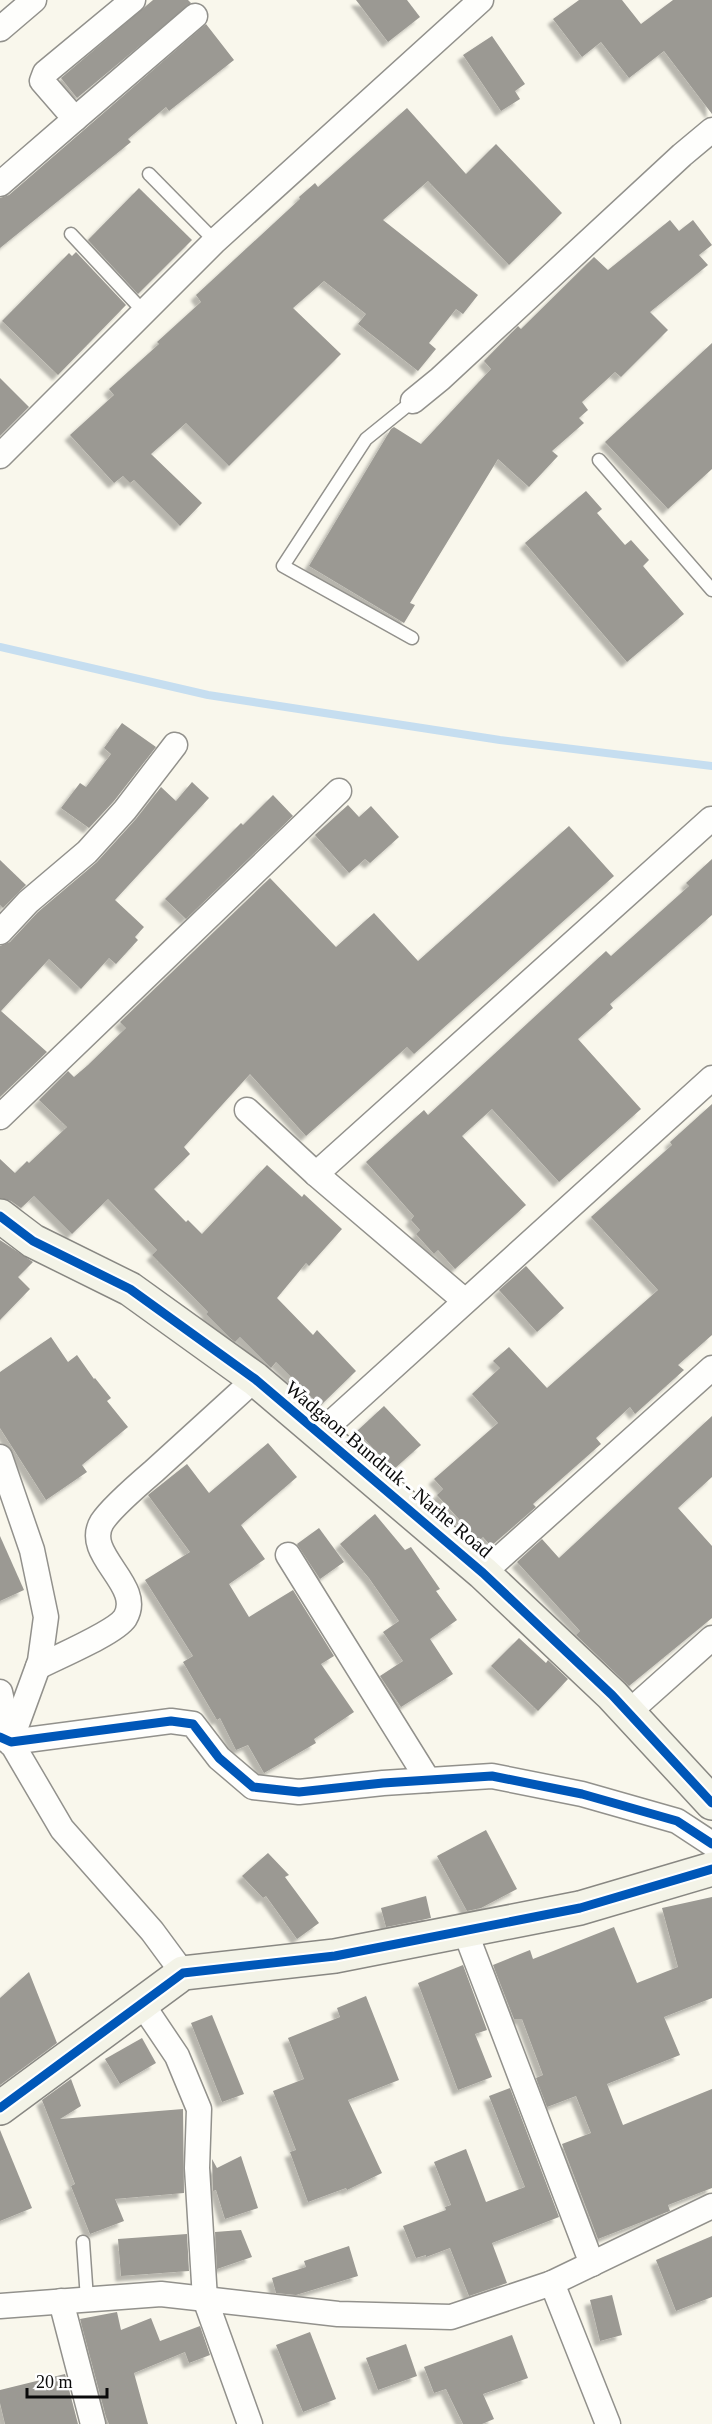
<svg xmlns="http://www.w3.org/2000/svg" width="712" height="2424" font-family="'Times New Roman',serif">
	<defs>
		<filter id="shadow"><feDropShadow dx="-5.5" dy="5.5" stdDeviation="1.5" flood-color="#0004"/></filter>
	</defs>
	<rect width="100%" height="100%" fill="#f9f7ec"/>
	<g fill="none" stroke-linecap="round" stroke-linejoin="round">
		<!-- stream -->
		<path stroke="#c6def0" stroke-width="8" d="M0 647 208 695 500 740 712 766"/>
	</g>
	<!-- building -->
	<g fill="#9b9993" filter="url(#shadow)">
		<path d="M153 0H188L191 3 77 98 61 78Z"/>
		<path d="M356 0H407L420 17 388 42Z"/>
		<path d="M579 0H622L641 24 673 0H712V114L664 51 629 78 601 42 582 57 553 19Z"/>
		<path d="M206 24 234 60 169 111 166 107 128 139 131 142 0 248V198L9 195Z"/>
		<path d="M492 36 525 84 515 91 520 99 501 111 463 55Z"/>
		<path d="M407 108 466 174 496 144 562 213 509 265 428 181 383 220 478 295 463 314 456 309 429 343 436 349 418 371 358 324 366 314 324 281 293 308 341 354 229 466 186 423 151 454 202 503 180 526 134 480 130 483 123 476 114 483 70 435 114 395 109 389 159 344 157 342 201 302 196 295 300 199 299 197 315 183 318 187Z"/>
		<path d="M139 188 192 240 138 294 88 240Z"/>
		<path d="M670 220 679 231 693 220 712 245 699 255 708 265 650 312 668 330 621 377 615 372 582 402 588 410 579 418 584 423 552 451 558 456 529 487 498 459 410 603 415 605 404 623 309 566 391 429 394 427 421 444 491 369 484 361 518 326 521 329 594 257 608 270Z"/>
		<path d="M76 252 126 305 58 375 2 321 69 253 72 256Z"/>
		<path d="M712 343V469L668 509 605 442Z"/>
		<path d="M0 378 29 407 0 436Z"/>
		<path d="M586 491 602 509 597 513 625 545 631 540 649 560 643 566 684 614 627 662 525 543Z"/>
		<path d="M122 723 156 747 114 801 89 828 61 808 80 783 86 787 111 754 104 748Z"/>
		<path d="M192 782 209 798 115 900 144 927 135 937 138 940 116 964 109 958 81 989 49 959 1 1011 47 1052 0 1097V946L10 942 38 912 97 862 136 819 161 787 176 801Z"/>
		<path d="M273 795 293 816 186 919 165 899 241 823 243 825Z"/>
		<path d="M348 805 359 817 371 806 399 837 370 863 365 859 349 873 315 835Z"/>
		<path d="M569 826 614 876 414 1054 407 1047 306 1136 250 1074 184 1147 190 1154 154 1189 186 1222 188 1220 202 1234 267 1165 302 1197 304 1194 342 1229 309 1266 306 1263 277 1298 313 1335 317 1330 356 1371 320 1406 276 1362 271 1368 240 1337 235 1342 230 1338 206 1314 208 1312 152 1255 157 1250 108 1199 72 1234 34 1196 21 1208 11 1201 0 1198V1159L15 1173 27 1161 29 1163 67 1127 39 1100 68 1071 74 1077 88 1065 126 1028 120 1022 270 878 336 947 374 913 418 961Z"/>
		<path d="M712 859V915L610 1004 613 1008 578 1039 641 1109 559 1182 492 1109 462 1136 526 1205 455 1269 438 1250 434 1254 416 1234 420 1230 411 1220 414 1216 366 1162 424 1110 428 1115 606 951 611 956 689 886 686 883Z"/>
		<path d="M0 860 26 885 3 908 0 905Z"/>
		<path d="M712 1104V1335L678 1365 684 1370 635 1414 630 1407 596 1438 601 1444 533 1504 536 1507 491 1546 483 1537 479 1541 437 1495 443 1489 434 1479 498 1423 472 1394 500 1368 493 1361 509 1347 547 1388 658 1290 591 1217 672 1145 670 1142Z"/>
		<path d="M0 1240 33 1262 18 1277 30 1289 0 1320Z"/>
		<path d="M526 1266 564 1308 537 1332 499 1290Z"/>
		<path d="M51 1337 68 1362 77 1355 94 1379 95 1378 111 1398 107 1401 128 1427 82 1465 87 1472 46 1500 0 1428V1372Z"/>
		<path d="M384 1406 421 1445 393 1470 357 1431Z"/>
		<path d="M712 1416V1477L678 1508 712 1546V1618L629 1686 576 1635 580 1631 517 1562 542 1539 559 1558Z"/>
		<path d="M268 1443 297 1477 241 1525 265 1559 229 1584 249 1617 293 1590 334 1656 321 1664 354 1712 314 1739 316 1743 264 1773 248 1745 236 1750 220 1718 217 1720 183 1662 193 1656 145 1580 190 1552 148 1495 187 1464 209 1493Z"/>
		<path d="M375 1514 405 1550 411 1547 440 1589 436 1591 457 1620 430 1639 453 1674 401 1707 380 1676 403 1661 383 1632 399 1621 369 1578 340 1544Z"/>
		<path d="M319 1528 344 1562 320 1579 297 1544Z"/>
		<path d="M0 1536 24 1590 0 1601Z"/>
		<path d="M519 1638 546 1663 548 1660 568 1679 538 1711 491 1666Z"/>
		<path d="M486 1830 517 1889 481 1908 467 1911 437 1856Z"/>
		<path d="M268 1853 289 1875 285 1877 319 1923 297 1939 266 1896 263 1898 242 1876Z"/>
		<path d="M426 1896 431 1918 386 1927 381 1908Z"/>
		<path d="M712 1897V1998L664 2017 680 2055 607 2084 623 2125 712 2089V2188L668 2205 670 2211 662 2214 598 2239 562 2144 591 2133 576 2096 547 2107 536 2078 543 2075 522 2019H514L493 1965 530 1950 533 1959 614 1927 637 1983 678 1967 662 1908Z"/>
		<path d="M463 1965 487 2030 475 2034 492 2077 458 2090 418 1983Z"/>
		<path d="M29 1972 57 2043 0 2085V1998Z"/>
		<path d="M366 1996 399 2080 348 2100 382 2173 347 2190 346 2188 308 2202 290 2152 296 2150 273 2091 304 2079 288 2038 340 2017 337 2008Z"/>
		<path d="M212 2015 244 2094 222 2102 191 2023Z"/>
		<path d="M142 2038 156 2063 120 2084 105 2059Z"/>
		<path d="M71 2079 81 2106 60 2119 183 2109 184 2193 115 2199 124 2221 90 2234 71 2186 75 2184 42 2100Z"/>
		<path d="M510 2088 559 2217 492 2243 507 2283 469 2296 450 2248 426 2257V2255L416 2258 403 2226 446 2210 445 2207 451 2205 434 2162 466 2149 486 2202 525 2187 489 2096Z"/>
		<path d="M0 2130 32 2208 0 2221Z"/>
		<path d="M241 2156 258 2208 225 2219 216 2190 213 2191 212 2159 217 2168Z"/>
		<path d="M241 2230 252 2257 217 2269 215 2232Z"/>
		<path d="M187 2234 189 2271 121 2276 118 2239Z"/>
		<path d="M712 2236V2297L676 2311 656 2260Z"/>
		<path d="M349 2246 358 2276 296 2295 276 2293 272 2278 306 2267 304 2261Z"/>
		<path d="M612 2295 622 2335 600 2341 590 2300Z"/>
		<path d="M117 2312 121 2330 151 2318 160 2341 200 2326 210 2355 189 2363 185 2352 134 2373 148 2424H109L106 2417 80 2319Z"/>
		<path d="M310 2332 336 2399 303 2412 276 2345Z"/>
		<path d="M512 2335 528 2378 483 2394 494 2419 482 2424H463L446 2389 434 2393 424 2367Z"/>
		<path d="M406 2344 417 2376 378 2390 366 2358Z"/>
		<path d="M65 2374 78 2424H5L0 2403V2390Z"/>
	</g>
	<g fill="none" stroke-linecap="round" stroke-linejoin="round">
		<!-- lane casing -->
		<g stroke="#92918c" stroke-width="15">
			<g id="lane">
				<path d="M149 174 215 241"/>
				<path d="M71 234 144 312"/>
				<path d="M599 460 712 590"/>
				<path d="M412 638 283 566 366 439 413 401"/>
				<path d="M83 2242 87 2299"/>
			</g>
		</g>
		<!-- street casing -->
		<g stroke="#92918c" stroke-width="27">
			<g id="street">
				<path d="M0 29 34 0"/>
				<path d="M75 119 195 16"/>
				<path d="M0 184 75 119 42 81 45 73 133 0"/>
				<path d="M413 401 440 379 682 155 712 130"/>
				<path d="M0 456 215 241 481 0"/>
				<path d="M0 932 28 902 87 852 125 810 175 745"/>
				<path d="M247 1110 316 1174 465 1301"/>
				<path d="M0 1117 339 791"/>
				<path d="M316 1174 711 819"/>
				<path d="M319 1434 712 1078"/>
				<path d="M0 1457 32 1550 46 1617 40 1661 10 1743"/>
				<path d="M288 1555 428 1780"/>
				<path d="M483 1573 712 1368"/>
				<path d="M38 1667C57 1657 115 1633 125 1618 145 1585 82 1555 102 1522 111 1508 140 1483 154 1471 188 1440 221 1410 255 1379"/>
				<path d="M0 1692 11 1742 62 1829 152 1931 183 1973"/>
				<path d="M629 1712 712 1638"/>
				<path d="M0 1737 11 1742 171 1721 193 1724 219 1758 253 1787 299 1792 383 1783 492 1776 582 1794 677 1821 712 1844"/>
				<path d="M465 1931 592 2264"/>
				<path d="M142 2004 177 2056 199 2109 197 2168 205 2299 250 2424"/>
				<path d="M552 2283 608 2424"/>
				<path d="M61 2301 93 2424"/>
				<path d="M0 2306 161 2294 338 2314 451 2317 552 2283 712 2206"/>
			</g>
		</g>
		<!-- secondary casing -->
		<g stroke="#888782" stroke-width="36">
			<g id="secondary">
				<path d="M0 1216 33 1241 130 1289 255 1379 483 1573 612 1695 712 1803"/>
				<path d="M0 2108 183 1973 335 1956 580 1908 712 1869"/>
			</g>
		</g>
		<!-- lane -->
		<use href="#lane" stroke="#fefefc" stroke-width="12"/>
		<!-- street -->
		<use href="#street" stroke="#fefefc" stroke-width="24"/>
		<!-- secondary -->
		<use href="#secondary" stroke="#f3f3e7" stroke-width="33"/>
		<!-- cycleway casing -->
		<g stroke="#fff" stroke-width="13">
			<g id="cycleway">
				<path d="M0 1216 33 1241 130 1289 255 1379 483 1573 612 1695 712 1803"/>
				<path d="M0 1737 11 1742 171 1721 193 1724 219 1758 253 1787 299 1792 383 1783 492 1776 582 1794 677 1821 712 1844"/>
				<path d="M0 2108 183 1973 335 1956 580 1908 712 1869"/>
			</g>
		</g>
		<!-- cycleway -->
		<use href="#cycleway" stroke="#0057b8" stroke-width="9"/>
	</g>
	<g text-anchor="middle" dominant-baseline="central" stroke-width="6" stroke-linejoin="round" paint-order="stroke">
		<!-- street labels -->
		<g font-size="20" fill="#0a0a0a" stroke="#fff">
			<text transform="translate(389 1469) rotate(40)">Wadgaon Bundruk - Narhe Road</text>
		</g>
	</g>
	<!-- scale -->
	<path d="M27 2388v9h80v-9" fill="none" stroke="#0a0a0a" stroke-width="3"/>
	<text x="36" y="2388" font-size="18" fill="#0a0a0a" stroke="#ffffff" stroke-width="4.5" paint-order="stroke">20 m</text>
</svg>
